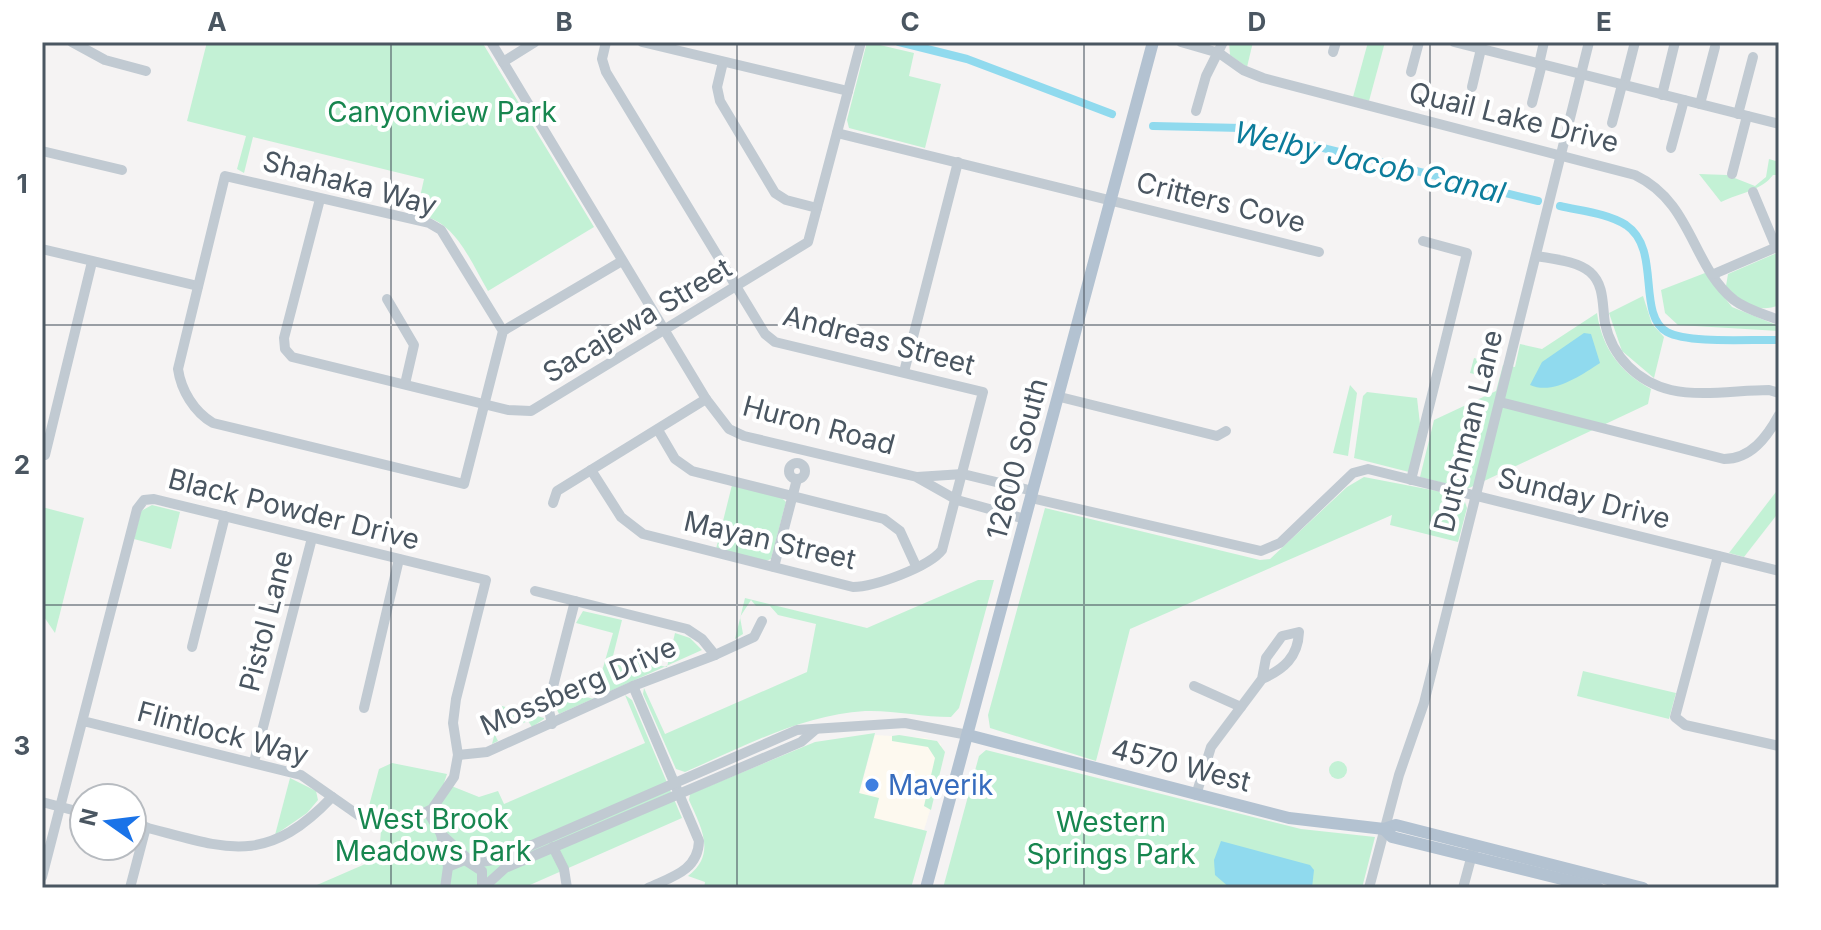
<svg xmlns="http://www.w3.org/2000/svg" width="1821" height="930" font-family="Inter,sans-serif">
	<rect width="100%" height="100%" fill="#f5f3f3"/>
	<!-- commercial -->
	<path fill="#fdf9ef" d="M875 735 926 738 941 744 940 777 924 830 854 813Z"/>
	<!-- green -->
	<g fill="#c3f1d5">
		<path d="M207 42H482L594 227 488 291C470 261 455 218 416 215L424 179 253 137 244 173 237 169 246 136 187 121Z"/>
		<path d="M867 42 914 53 909 76 941 84 925 148 849 128 847 120Z"/>
		<path d="M1229 42H1253L1247 67 1230 55Z"/>
		<path d="M1368 42H1385L1369 101 1353 97Z"/>
		<path d="M1769 159 1779 162V175H1773C1761 191 1739 193 1721 202L1699 174 1727 175 1755 186 1766 177Z"/>
		<path d="M1779 252V305C1758 314 1741 303 1726 286L1728 274Z"/>
		<path d="M1705 273 1732 307 1779 326V331L1678 325 1665 313 1661 290Z"/>
		<path d="M1643 296 1652 324 1664 337 1654 378 1622 351 1609 313Z"/>
		<path d="M1597 313C1602 348 1620 372 1651 389L1648 404 1467 489 1420 477 1434 420 1496 391 1503 365 1515 367 1520 344 1542 349Z"/>
		<path d="M1474 358 1494 363 1490 378 1470 373Z"/>
		<path d="M1350 385 1357 393 1348 456 1333 453Z"/>
		<path d="M1367 392 1417 398 1420 424 1409 472 1354 458 1363 396Z"/>
		<path d="M1364 477 1463 496 1467 508 1458 542 1390 525 1392 515 1130 629 1096 761 990 728 988 715 1045 508 1260 560 1270 559 1347 487Z"/>
		<path d="M732 485 782 498 786 502 771 559 766 561 716 549Z"/>
		<path d="M1779 488V512L1744 557 1729 553Z"/>
		<path d="M152 505 180 512 171 549 134 539 141 511Z"/>
		<path d="M42 507 84 518 55 633 42 614Z"/>
		<path d="M978 580H994L959 708 951 717C922 717 894 710 865 711 801 715 743 747 685 772L676 769 643 694 644 688 665 734 807 672 816 624 778 615 770 606H756L751 600 740 617 743 634 735 639 745 598 867 628Z"/>
		<path d="M583 611 622 620 613 656 667 667 675 633 690 638 702 650 559 714 555 705 559 690 594 699 613 633 576 623Z"/>
		<path d="M1583 671 1676 693 1669 719 1577 696Z"/>
		<path d="M625 695 632 700 682 818 523 888H310L379 858 381 830 367 813 379 769 392 763 447 774 444 783 479 797 498 791 504 804 645 743Z"/>
		<path d="M502 706 544 718V719L532 727 528 721 495 735 498 741 492 744Z"/>
		<path d="M875 733 859 793 879 798 874 818 927 831 911 888H704L705 882 688 876C717 854 701 827 689 800L690 794 815 742Z"/>
		<path d="M899 735 937 741 945 752 931 810 924 806 935 758 928 747 892 741V736Z"/>
		<path d="M1123 744 1143 749 1140 761 1120 756Z"/>
		<path d="M986 750 1301 829 1375 837 1362 888H943L979 756Z"/>
		<circle cx="1338" cy="770" r="9"/>
		<path d="M290 778 316 791 318 800 307 813 275 835Z"/>
	</g>
	<!-- water -->
	<g fill="#90daee">
		<path d="M1584 333 1591 334 1600 363C1580 376 1553 395 1530 385L1542 362Z"/>
		<path d="M1221 841 1310 865 1314 870 1312 888H1230L1215 875 1214 860Z"/>
	</g>
	<g fill="none" stroke-linecap="round" stroke-linejoin="round">
		<!-- canal -->
		<g stroke="#90daee" stroke-width="8">
			<path d="M899 42 967 59 1112 114"/>
			<path d="M1153 126 1242 128 1538 201"/>
			<path d="M1560 206C1581 211 1607 213 1626 225 1662 249 1636 314 1667 332 1689 344 1752 339 1779 340"/>
		</g>
		<!-- minor -->
		<g stroke="#c1cad2" stroke-width="10">
			<path d="M72 42 105 60 146 71"/>
			<path d="M491 42 706 399 729 429 744 436 917 477 963 474 1033 491"/>
			<path d="M642 42 848 91"/>
			<path d="M1181 42 1219 53 1243 70 1263 78 1635 175C1693 203 1691 265 1734 300 1747 310 1764 314 1779 320"/>
			<path d="M1454 42 1779 124"/>
			<path d="M1333 52 1336 42"/>
			<path d="M503 62 535 42"/>
			<path d="M723 62 717 87 720 101 775 193 786 200 817 208"/>
			<path d="M1539 64 1544 42"/>
			<path d="M1411 72 1419 42"/>
			<path d="M1624 85 1635 42"/>
			<path d="M1472 87 1481 49"/>
			<path d="M1662 95 1675 42"/>
			<path d="M1532 103 1542 64"/>
			<path d="M1700 104 1715 47"/>
			<path d="M1196 111 1206 76 1223 42"/>
			<path d="M1738 114 1753 57"/>
			<path d="M1612 123 1622 85"/>
			<path d="M837 133 1319 252"/>
			<path d="M1671 148 1684 100"/>
			<path d="M42 151 122 170"/>
			<path d="M1732 174 1747 116"/>
			<path d="M1753 192 1776 247"/>
			<path d="M320 199 284 338 285 349 292 357 508 410 531 411 808 242 861 42"/>
			<path d="M42 249 198 286"/>
			<path d="M1537 256C1553 259 1577 261 1590 272 1605 285 1602 306 1605 323 1612 357 1638 382 1671 390 1702 397 1738 390 1769 390L1779 393"/>
			<path d="M1714 274 1779 246"/>
			<path d="M387 299 414 345 405 384"/>
			<path d="M503 331 441 230 429 223 225 176 178 369C181 390 194 412 213 423L464 484 503 331 622 261"/>
			<path d="M904 372 958 162"/>
			<path d="M1060 397 1217 436 1226 431"/>
			<path d="M1500 402 1724 459C1751 459 1767 437 1779 415"/>
			<path d="M658 430 675 459 692 471 884 519 900 531 916 566"/>
			<path d="M42 454 45 455 92 262"/>
			<circle cx="797" cy="471" r="8"/>
			<path d="M591 470 621 517 643 534 853 587C874 587 929 567 942 550L983 392 775 342 765 334 606 72 602 59 606 42"/>
			<path d="M918 478 957 500 1025 519"/>
			<path d="M1411 480 1467 253 1423 241"/>
			<path d="M1031 498 1261 551 1280 543 1353 473 1368 469 1779 571"/>
			<path d="M553 503 557 491 706 399"/>
			<path d="M1718 556 1675 717 1685 725 1779 746"/>
			<path d="M774 567 797 479"/>
			<path d="M535 591 687 629 702 639 715 655"/>
			<path d="M192 647 225 516"/>
			<path d="M633 686 699 841C698 871 671 877 648 888"/>
			<path d="M1194 686 1241 707"/>
			<path d="M364 708 399 559"/>
			<path d="M552 724 548 706 575 601"/>
			<path d="M458 755 487 752 633 686 715 655 754 637 762 621"/>
			<path d="M254 762 312 538"/>
			<path d="M1196 795 1211 747 1262 679 1266 658 1282 636 1299 632C1298 657 1284 669 1262 679"/>
			<path d="M42 802 84 813"/>
			<path d="M428 812 441 834 469 860"/>
			<path d="M132 824C220 845 261 872 332 797"/>
			<path d="M441 834 448 867"/>
			<path d="M553 847 564 869 567 888"/>
			<path d="M474 863 500 859 797 730 905 723 968 735"/>
			<path d="M42 877 137 509 144 500 154 499 486 580 456 699 453 723 458 755 454 777 432 809 407 821 389 824 361 817 301 775 83 721"/>
			<path d="M130 888 146 827"/>
			<path d="M445 888 448 867 465 860 482 871V888"/>
			<path d="M483 888 505 868 801 742 815 730"/>
			<path d="M1369 888 1399 775 1424 703 1589 42"/>
			<path d="M1463 888 1473 851"/>
		</g>
		<!-- major -->
		<g stroke="#b3c2d1" stroke-width="12">
			<path d="M968 735 1289 818 1384 829 1396 825 1643 888"/>
			<path d="M1384 829 1392 837 1598 888"/>
			<path d="M926 888 1153 42"/>
		</g>
	</g>
	<!-- grid -->
	<path fill="none" stroke="#4a5661" stroke-width="2" stroke-opacity="0.55" d="M391 42V888M737 42V888M1084 42V888M1430 42V888M42 325H1779M42 605H1779"/>
	<!-- markers -->
	<circle fill="#3f7fe0" stroke="#fff" stroke-width="3" cx="872" cy="785" r="8"/>
	<g text-anchor="middle" dominant-baseline="central" stroke-width="8" stroke-linejoin="round" paint-order="stroke">
		<!-- park labels -->
		<g font-size="28" fill="#17864f" stroke="#fff">
			<text x="442" y="112">Canyonview Park</text>
			<text x="433" y="819">West Brook<tspan x="433" dy="32">Meadows Park</tspan></text>
			<text x="1111" y="822">Western<tspan x="1111" dy="32">Springs Park</tspan></text>
		</g>
		<!-- street labels -->
		<g font-size="28" fill="#4a5661" stroke="#fff">
			<text transform="translate(1514 117) rotate(14)">Quail Lake Drive</text>
			<text transform="translate(350 183) rotate(15)">Shahaka Way</text>
			<text transform="translate(1221 202) rotate(14)">Critters Cove</text>
			<text transform="translate(637 320) rotate(-31)">Sacajewa Street</text>
			<text transform="translate(879 340) rotate(15)">Andreas Street</text>
			<text transform="translate(819 425) rotate(15)">Huron Road</text>
			<text transform="translate(1468 431) rotate(-76)">Dutchman Lane</text>
			<text transform="translate(1017 459) rotate(-75)">12600 South</text>
			<text transform="translate(1584 498) rotate(14)">Sunday Drive</text>
			<text transform="translate(294 509) rotate(14)">Black Powder Drive</text>
			<text transform="translate(770 540) rotate(13)">Mayan Street</text>
			<text transform="translate(266 621) rotate(-76)">Pistol Lane</text>
			<text transform="translate(578 686) rotate(-23)">Mossberg Drive</text>
			<text transform="translate(223 733) rotate(15)">Flintlock Way</text>
			<text transform="translate(1181 765) rotate(14)">4570 West</text>
		</g>
		<!-- shop labels -->
		<g font-size="28" fill="#366cbe" stroke="#fff" text-anchor="start">
			<text x="888" y="785">Maverik</text>
		</g>
		<!-- water labels -->
		<g font-size="30" font-style="italic" fill="#0c7c9b" stroke="#fff">
			<text transform="translate(1370 162) rotate(13)">Welby Jacob Canal</text>
		</g>
	</g>
	<!-- border -->
	<rect width="1821" height="930" fill="none" stroke="#ffffff" stroke-width="88"/>
	<!-- north arrow -->
	<g transform="translate(108 822) rotate(284)"><circle r="38" fill="#ffffff" stroke="#b7bbc0" stroke-width="2"/>
	<path d="M0-6L14 30L0 20L-14 30Z" fill="#1a73e8"/>
	<text y="-12" font-size="22" font-weight="bold" text-anchor="middle" fill="#4a5661">N</text>
	</g>
	<rect x="44" y="44" width="1733" height="842" fill="none" stroke="#4a5661" stroke-width="3"/>
	<g font-size="26" text-anchor="middle" font-weight="bold" fill="#4a5661">
		<text x="217" y="31">A</text>
		<text x="564" y="31">B</text>
		<text x="910" y="31">C</text>
		<text x="1257" y="31">D</text>
		<text x="1604" y="31">E</text>
		<text x="22" y="193">1</text>
		<text x="22" y="474">2</text>
		<text x="22" y="755">3</text>
	</g>
</svg>
